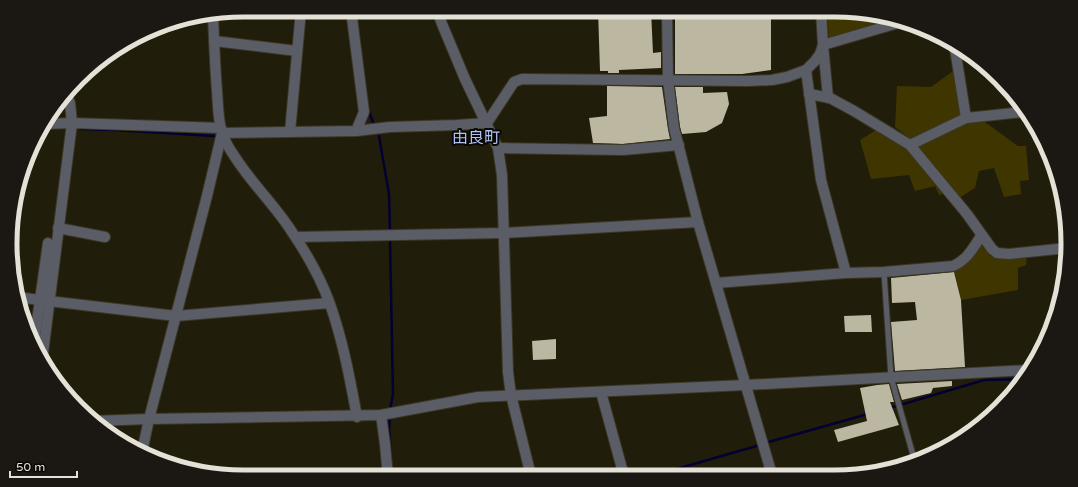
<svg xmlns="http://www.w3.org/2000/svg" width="1078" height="487" font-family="'Varela Round','Noto Sans JP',sans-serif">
	<rect width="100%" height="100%" fill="#211d0b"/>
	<!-- green -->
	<g fill="#3f3500">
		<path d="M827 10H835L879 19V28L829 41Z"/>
		<path d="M956 69 962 114 912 140 895 127 897 86 931 87Z"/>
		<path d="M978 117 1018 146H1026L1029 180 1020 181 1021 194 1004 197 994 168 979 171 975 188 959 198 947 193 939 195 935 186 915 191 909 175 871 179 860 140 881 127 910 145Z"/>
		<path d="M984 244 997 253 1027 254 1026 265 1018 268V290L961 300 953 266 974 246Z"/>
	</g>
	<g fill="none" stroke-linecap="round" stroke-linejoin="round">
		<!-- stream -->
		<g stroke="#040131" stroke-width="2.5">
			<path d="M368 110 373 122"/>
			<path d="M80 129 114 130 214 136"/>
			<path d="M379 136 389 194 390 233"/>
			<path d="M890 408 984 380 1024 379"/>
			<path d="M390 410 393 394 390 238"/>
			<path d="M390 415 389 430 391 458"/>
			<path d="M765 443 868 414"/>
			<path d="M652 476 760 445"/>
		</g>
	</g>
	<!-- building -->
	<g fill="#bbb7a0">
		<path d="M598 10H651L653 53 661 52V68L619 70V73H608V71H600Z"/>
		<path d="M675 10H771V70L742 74H675Z"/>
		<path d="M607 86 662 87 668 129 670 139 623 144 593 143 589 118 607 116Z"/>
		<path d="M675 87H703V93L727 92 729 104 722 123 706 132 682 134 680 127Z"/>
		<path d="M954 272 961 300 965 367 895 371 891 322 917 320 915 302 892 303 891 278Z"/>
		<path d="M871 315 872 332H845L844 316Z"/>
		<path d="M556 339V359L533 360 532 341Z"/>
		<path d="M952 381V386L933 388 931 393 902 400 897 384Z"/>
		<path d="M889 384 894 402H890L899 425 838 442 834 430 867 421 860 388 877 385Z"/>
	</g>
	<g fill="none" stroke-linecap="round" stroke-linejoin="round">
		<!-- service casing -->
		<g stroke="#3c3827" stroke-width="7">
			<path id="service" d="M884 272 891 377 915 462"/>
		</g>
		<!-- minor casing -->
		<g stroke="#3c3827" stroke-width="12">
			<g id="minor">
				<path d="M351 10 364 112 356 131"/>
				<path d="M437 10 442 24 465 79 498 148 502 175 508 372 511 395 531 476"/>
				<path d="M213 15C214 40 215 66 217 91 218 105 218 120 222 133 225 141 230 150 235 157 252 184 275 205 292 232 307 254 321 279 330 304 343 341 350 379 357 417"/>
				<path d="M214 41 297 51"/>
				<path d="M955 49 966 118"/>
				<path d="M806 70 821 180 846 273"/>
				<path d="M809 94 830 98 854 111 910 145 967 214 992 249 997 253 1009 254 1067 248"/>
				<path d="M828 98 823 45 898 23"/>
				<path d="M487 123 514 82 522 79 748 81 772 80 787 77 806 70 815 61 820 54 823 45 821 10"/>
				<path d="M44 124 72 123 221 128"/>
				<path d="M290 132 301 10"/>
				<path d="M222 133 356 131 390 127 457 125 487 123"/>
				<path d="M910 145 966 118 1022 112"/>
				<path d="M498 148 623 150 679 145"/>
				<path d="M58 228 105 237"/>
				<path d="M296 237 503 233 698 222"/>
				<path d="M716 283 846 273 884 272 953 266C967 260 973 248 981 236"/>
				<path d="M17 297 40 300 48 243"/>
				<path d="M34 342 40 300 176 316 329 303"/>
				<path d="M42 361 72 123 70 103 67 96"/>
				<path d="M601 392 624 476"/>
				<path d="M381 415 385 444 388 477"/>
				<path d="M93 421 149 419 381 415 478 397 746 385 1029 370"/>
				<path d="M142 452 149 419 207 196 222 133"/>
			</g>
		</g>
		<!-- tertiary casing -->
		<g stroke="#3c3827" stroke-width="12">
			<path id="tertiary" d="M667 10 668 80 674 128 698 222 772 475"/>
		</g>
		<!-- service -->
		<use href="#service" stroke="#5b5d66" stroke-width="5"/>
		<!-- minor -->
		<use href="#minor" stroke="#5b5d66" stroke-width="10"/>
		<!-- tertiary -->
		<use href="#tertiary" stroke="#5b5d66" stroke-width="10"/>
	</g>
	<g text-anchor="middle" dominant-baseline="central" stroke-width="4" stroke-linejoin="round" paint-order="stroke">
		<!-- quarter labels -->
		<g font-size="16" fill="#b0c1f8" stroke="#090703">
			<text x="476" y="138">由良町</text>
		</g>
	</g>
	<!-- crop -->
	<path d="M0 0H1078V487H0ZM243 17H835A226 226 0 0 1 1061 243V244A226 226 0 0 1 835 470H243A226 226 0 0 1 17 244V243A226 226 0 0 1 243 17Z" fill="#1b1814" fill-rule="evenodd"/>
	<path fill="none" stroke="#e4e1d6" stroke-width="5" d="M243 17H835A226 226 0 0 1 1061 243V244A226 226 0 0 1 835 470H243A226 226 0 0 1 17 244V243A226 226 0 0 1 243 17Z"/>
	<!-- scale -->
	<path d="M10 471v6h67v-6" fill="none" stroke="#e4e1d6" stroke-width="2"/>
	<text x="16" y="471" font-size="12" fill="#e4e1d6" stroke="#090703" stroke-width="3" paint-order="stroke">50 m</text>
</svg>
